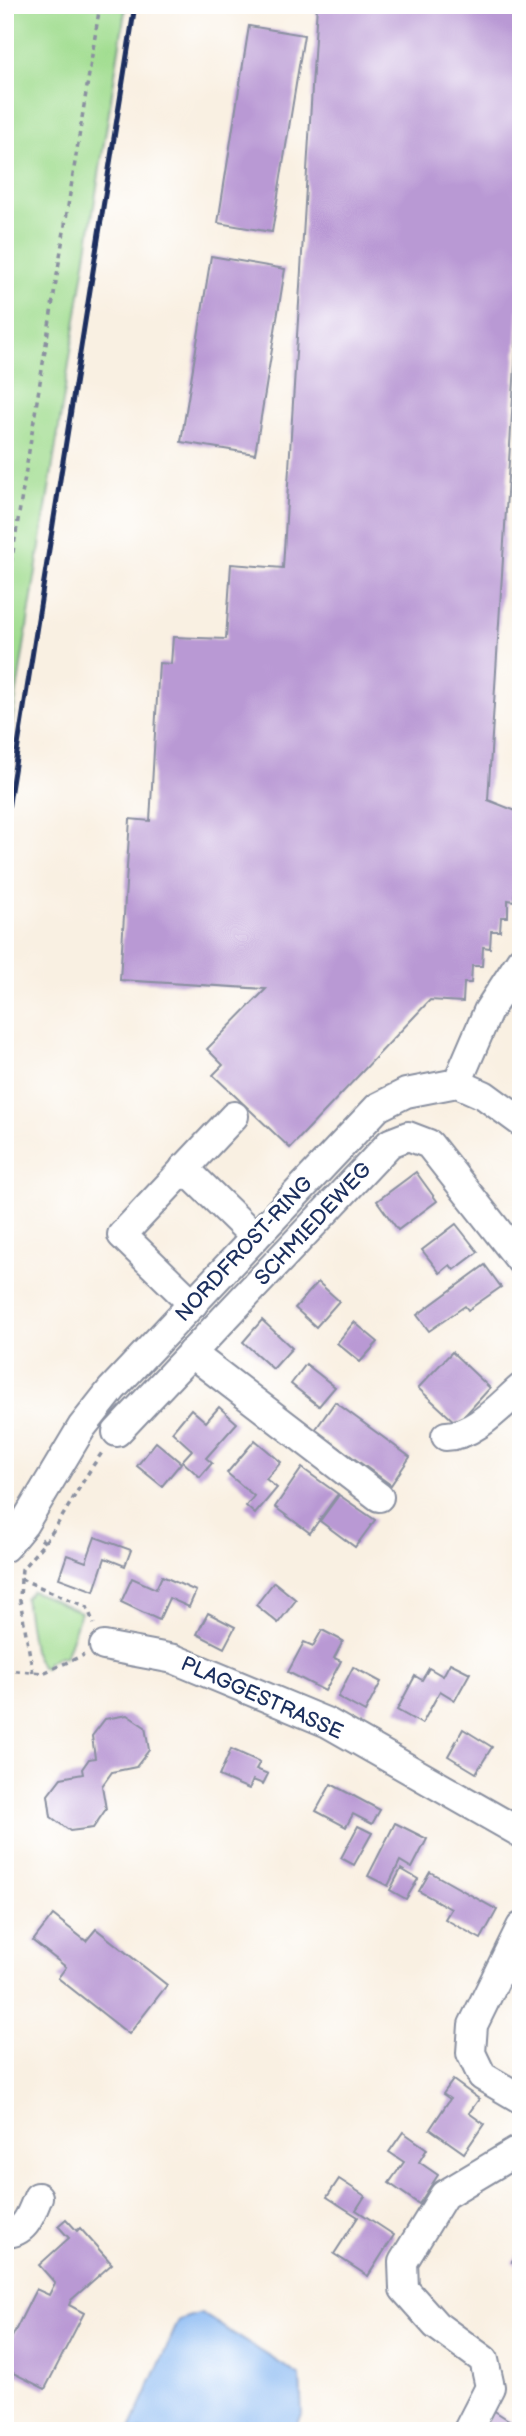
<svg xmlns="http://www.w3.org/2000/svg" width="526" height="2436" font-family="'Balsamiq Sans',sans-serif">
	<rect width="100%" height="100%" fill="#fff"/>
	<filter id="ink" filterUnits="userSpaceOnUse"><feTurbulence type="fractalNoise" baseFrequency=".0143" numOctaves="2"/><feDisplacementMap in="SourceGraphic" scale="14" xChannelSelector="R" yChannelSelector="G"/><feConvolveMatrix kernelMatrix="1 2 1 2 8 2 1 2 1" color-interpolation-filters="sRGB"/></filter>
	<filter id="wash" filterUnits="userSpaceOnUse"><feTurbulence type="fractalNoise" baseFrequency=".00686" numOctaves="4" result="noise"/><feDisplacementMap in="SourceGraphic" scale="28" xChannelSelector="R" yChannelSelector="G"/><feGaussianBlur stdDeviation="1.57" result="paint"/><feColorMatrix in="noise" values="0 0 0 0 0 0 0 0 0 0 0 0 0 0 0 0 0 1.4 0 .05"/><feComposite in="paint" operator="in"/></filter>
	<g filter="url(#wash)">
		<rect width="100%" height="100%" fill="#f9f0e2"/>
		<!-- green -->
		<g fill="#a1dd90" stroke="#5e8677" stroke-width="2">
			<path d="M5 5H126L5 766Z"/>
			<path d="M32 1591 81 1612 65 1657 60 1656 47 1662 45 1668 41 1667 33 1650 25 1598Z"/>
		</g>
		<!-- water -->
		<path fill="#86b7f2" stroke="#5073a8" stroke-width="2" d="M201 2313 300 2376 302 2415 294 2431H129L179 2320Z"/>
		<g id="blocks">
			<!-- building -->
			<g fill="#b999d4">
				<path d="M317 5H521V268L488 800 521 813V881L516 879 514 901 508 900V917H501L500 931H491L490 948 483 947 482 966H472L471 983H464L463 1002 430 1000 290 1148 213 1075 223 1065 207 1049 266 989 120 980 130 819 150 821 159 663 171 664 173 637 226 639 231 564 283 568Z"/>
				<path d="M249 26 304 35 272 232 218 223Z"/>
				<path d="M211 256 285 269 255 454 181 442Z"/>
				<path d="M416 1172 437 1201 398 1230 377 1201Z"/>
				<path d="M456 1224 478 1252 454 1270 450 1265 440 1273 422 1250Z"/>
				<path d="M485 1265 501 1287 468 1310 465 1306 429 1331 417 1315Z"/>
				<path d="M318 1282 339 1301 316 1327 295 1308Z"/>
				<path d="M262 1320 292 1348 273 1369 243 1342Z"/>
				<path d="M354 1322 378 1342 360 1362 337 1343Z"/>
				<path d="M452 1352 490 1388 457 1424 418 1388Z"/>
				<path d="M306 1364 335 1387 319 1406 291 1384Z"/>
				<path d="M335 1402 410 1457 391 1485 315 1430Z"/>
				<path d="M219 1407 237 1423 206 1458 212 1463 200 1477 182 1461 192 1450 172 1432 191 1409 206 1422Z"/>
				<path d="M255 1440 281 1462 266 1479 277 1488 255 1514 246 1506 254 1496 227 1473Z"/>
				<path d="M156 1442 181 1463 162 1486 137 1466Z"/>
				<path d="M302 1468 338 1494 310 1533 275 1507Z"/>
				<path d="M339 1495 375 1520 355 1547 320 1521Z"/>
				<path d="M95 1537 131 1550 125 1566 105 1558 94 1591 59 1578 67 1555 86 1562Z"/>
				<path d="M162 1576 196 1591 189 1607 169 1598 159 1620 121 1602 132 1578 156 1589Z"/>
				<path d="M274 1582 296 1600 278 1623 256 1605Z"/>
				<path d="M208 1613 235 1627 224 1648 197 1634Z"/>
				<path d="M322 1630 343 1641 334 1658 341 1661 325 1691 288 1672 304 1642 313 1646Z"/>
				<path d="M450 1663 470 1673 455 1700 440 1691 422 1724 397 1710 415 1676 422 1680 429 1668 443 1676Z"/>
				<path d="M353 1667 381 1682 365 1712 338 1697Z"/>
				<path d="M127 1715 145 1727 149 1750 136 1767 112 1772 102 1786 106 1809 93 1828 70 1831 51 1817 48 1795 61 1778 83 1774 82 1769 89 1759 95 1758 92 1736 105 1719Z"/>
				<path d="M463 1729 492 1747 476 1773 448 1756Z"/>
				<path d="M231 1749 260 1762 256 1769 268 1774 263 1784 253 1780 249 1789 219 1776Z"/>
				<path d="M331 1784 380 1810 372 1824 353 1814 346 1827 316 1811Z"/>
				<path d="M395 1823 427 1839 412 1868 400 1861 388 1886 368 1876Z"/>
				<path d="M358 1826 372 1833 354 1865 341 1858Z"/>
				<path d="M401 1869 418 1879 406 1899 390 1890Z"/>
				<path d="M430 1872 497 1910 481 1939 445 1919 451 1909 419 1891Z"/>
				<path d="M53 1915 86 1941 96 1929 167 1985 129 2034 58 1978 66 1967 33 1941Z"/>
				<path d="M5 1930 10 1937 5 1949Z"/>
				<path d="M453 2080 479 2099 469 2113 484 2124 464 2153 430 2129 450 2099 443 2094Z"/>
				<path d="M403 2132 427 2149 419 2162 438 2175 419 2204 389 2183 404 2162 389 2152Z"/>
				<path d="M339 2179 365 2196 356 2210 394 2235 368 2276 334 2254 358 2217 327 2197Z"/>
				<path d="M66 2219 77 2231 80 2228 112 2264 71 2300 69 2305 84 2313 45 2389 5 2369V2351L36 2289 49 2295 55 2283 39 2265 69 2238 58 2226Z"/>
				<path d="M521 2251V2268L512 2262Z"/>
				<path d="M493 2410 521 2428V2431H480Z"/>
			</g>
		</g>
	</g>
	<g filter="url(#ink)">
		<use href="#blocks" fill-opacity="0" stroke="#8a90a0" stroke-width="2"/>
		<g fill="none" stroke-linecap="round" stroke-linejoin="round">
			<!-- minor casing -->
			<g stroke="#8a90a0" stroke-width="32">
				<g id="minor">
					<path d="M457 1083 488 1011 521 960"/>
					<path d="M184 1168 255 1237"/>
					<path d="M193 1304 122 1235 234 1116"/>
					<path d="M191 1353 379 1497"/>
					<path d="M117 1432 390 1143 408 1136 429 1144 521 1261"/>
					<path d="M446 1436C474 1436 500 1406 521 1388"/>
					<path d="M5 1547 24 1524 82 1427 112 1389 378 1107 406 1093 457 1083 484 1095 521 1122"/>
					<path d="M104 1646 174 1659 328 1723 521 1833"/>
					<path d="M521 1927 473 2025 471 2053 482 2076 521 2099"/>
					<path d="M5 2233C26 2233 31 2214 38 2197"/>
					<path d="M468 2430 490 2387 484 2360 436 2325 404 2289 403 2262 444 2195 521 2149"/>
				</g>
			</g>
			<!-- path -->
			<g stroke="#8a90a0" stroke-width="3.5" stroke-dasharray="5 5" stroke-linecap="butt">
				<path d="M5 10 11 63 5 124"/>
				<path d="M5 602 100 5"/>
				<path d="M41 1539 45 1542 22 1569 21 1579 87 1607 94 1624"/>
				<path d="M45 1542C67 1513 82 1479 104 1450"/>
				<path d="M21 1579 20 1600 33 1673"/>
				<path d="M5 1670 43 1673 84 1655"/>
			</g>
			<!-- minor -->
			<use href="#minor" stroke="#fff" stroke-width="28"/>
			<!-- rail -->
			<path stroke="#1b2f5e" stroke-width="5" d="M5 828 135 5"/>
		</g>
	</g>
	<g text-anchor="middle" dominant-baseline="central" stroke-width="7" stroke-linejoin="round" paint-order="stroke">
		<!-- street labels -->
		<g font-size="21" fill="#1b2f5e" stroke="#fff">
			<text transform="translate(313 1224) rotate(-47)">SCHMIEDEWEG</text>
			<text transform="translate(244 1249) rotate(-47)">NORDFROST-RING</text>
			<text transform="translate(262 1698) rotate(24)">PLAGGESTRASSE</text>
		</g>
	</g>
	<!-- margin -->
	<rect width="526" height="2436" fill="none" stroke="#fff" stroke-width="28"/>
</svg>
